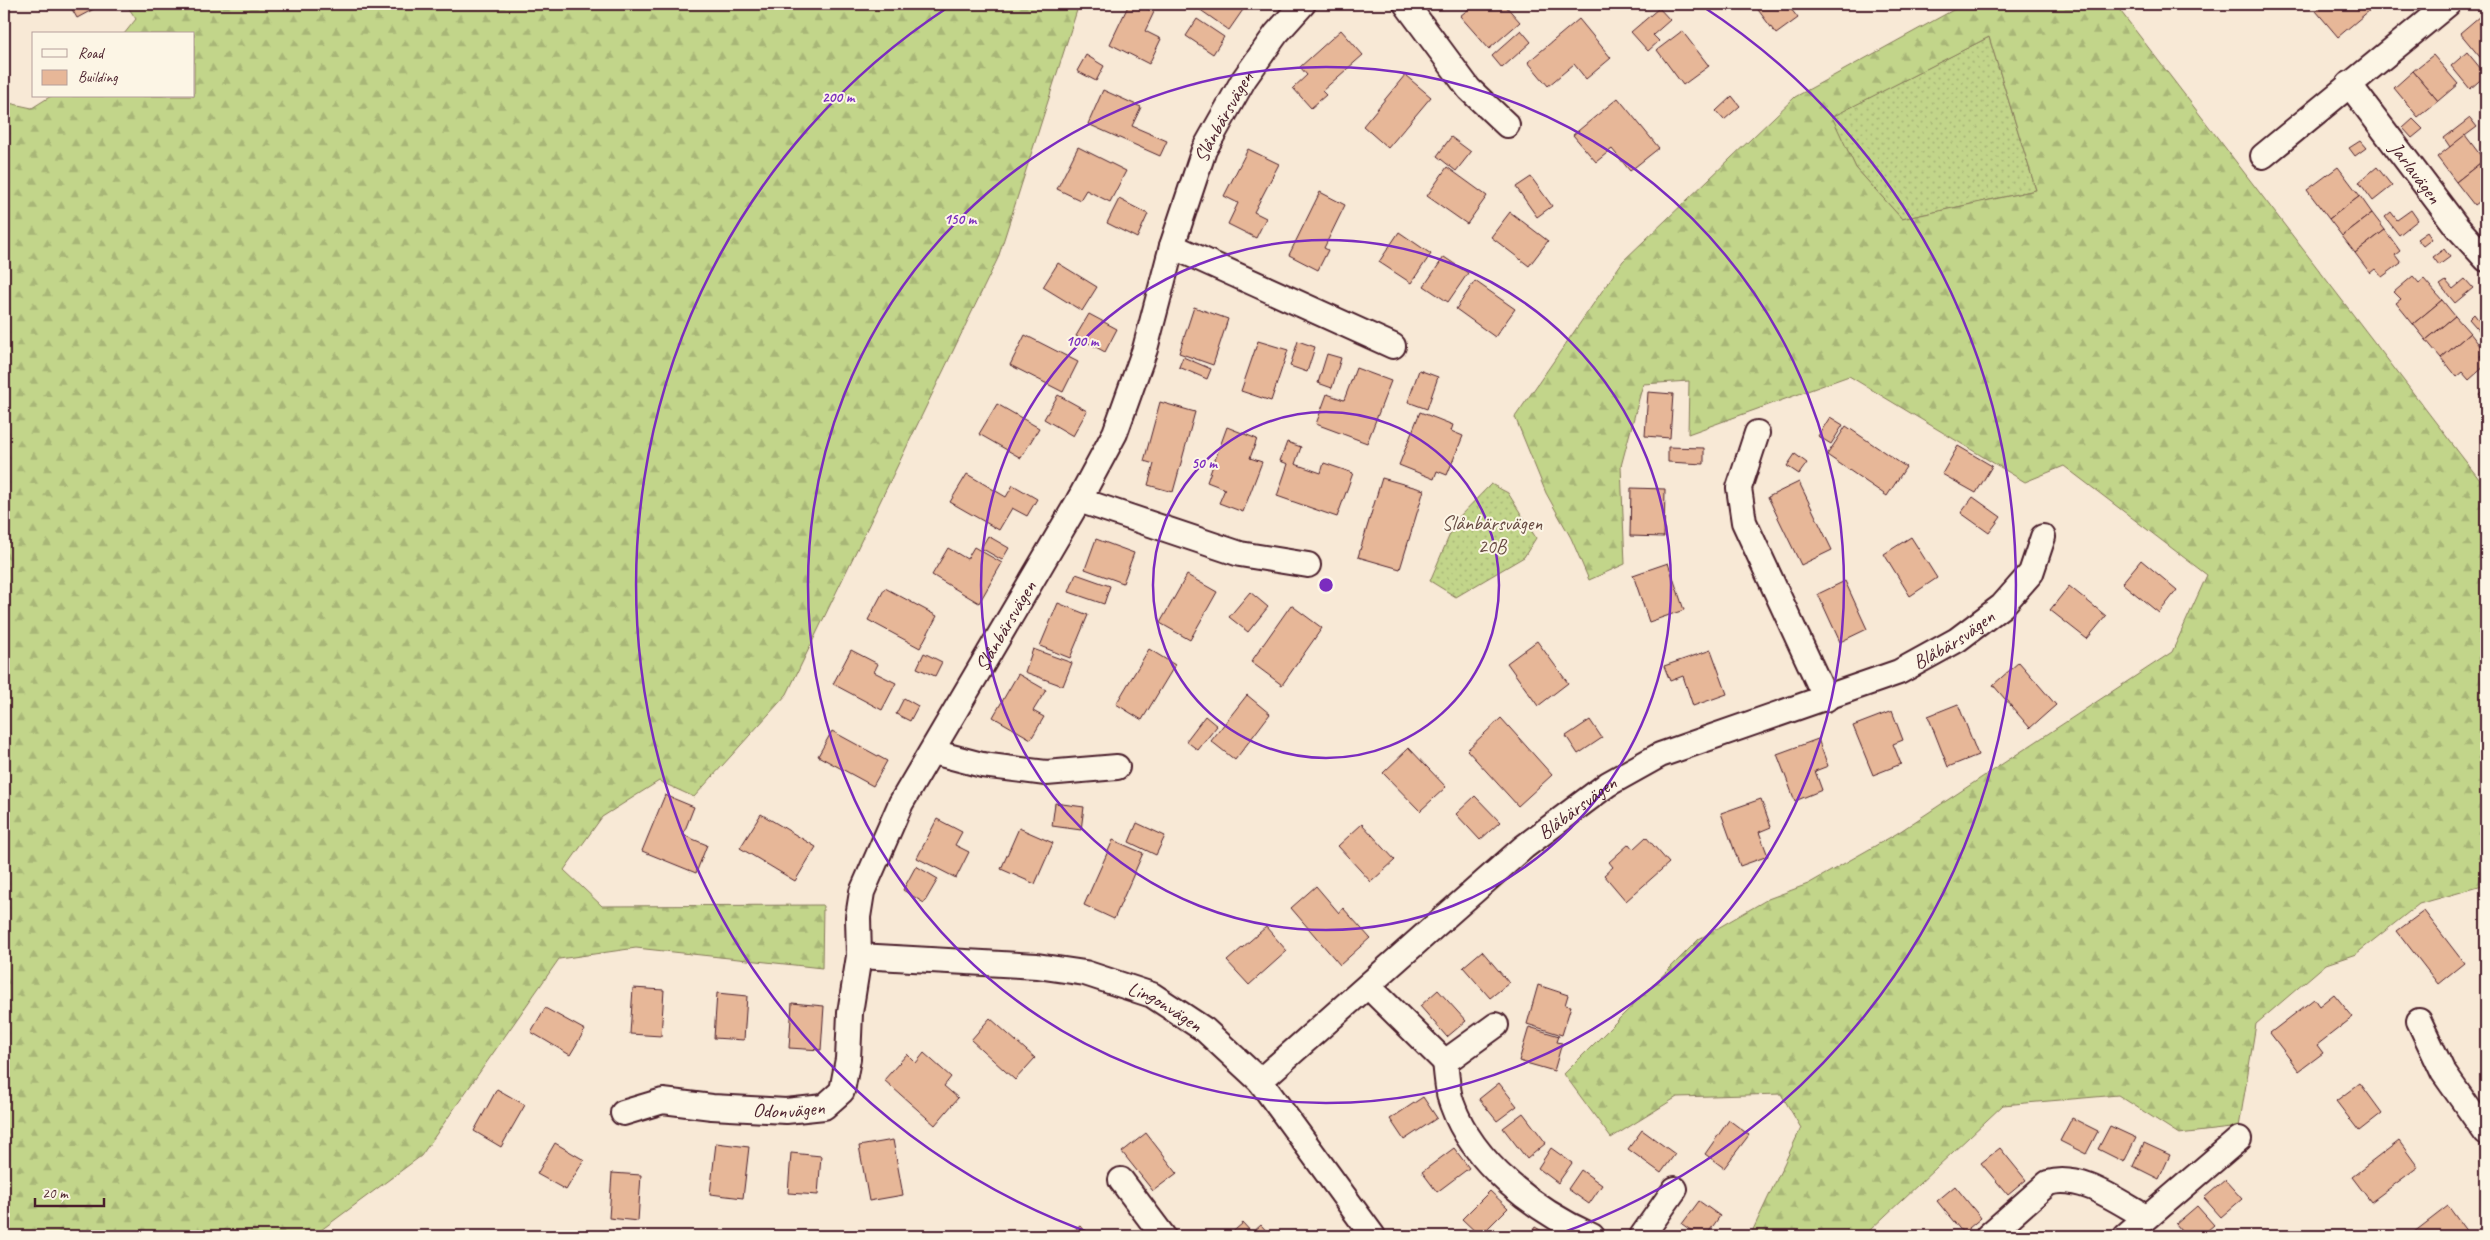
<svg xmlns="http://www.w3.org/2000/svg" width="2490" height="1240" font-family="Caveat,sans-serif">
	<defs>
		<pattern id="grass-dots" width="8" height="8" patternUnits="userSpaceOnUse" patternTransform="scale(1.25)"><rect width="8" height="8" fill="#c2d58a"/><path d="M2 2h.1M6 6h.1" fill="none" stroke="#a8b677" stroke-width="1.8" stroke-linecap="round"/></pattern>
		<pattern id="forest-firs" width="22" height="20" patternUnits="userSpaceOnUse" patternTransform="scale(1.25)"><rect width="22" height="20" fill="#c2d58a"/><path d="M5 1l3.5 6h-7zM16 11l3.5 6h-7z" fill="#a8b677"/></pattern>
	</defs>
	<rect width="100%" height="100%" fill="#f8e9d6"/>
	<filter id="ink" filterUnits="userSpaceOnUse"><feTurbulence type="fractalNoise" baseFrequency=".02" numOctaves="2"/><feDisplacementMap in="SourceGraphic" scale="10" xChannelSelector="R" yChannelSelector="G"/><feConvolveMatrix kernelMatrix="1 2 1 2 8 2 1 2 1" color-interpolation-filters="sRGB"/></filter>
	<g filter="url(#ink)">
		<!-- grass -->
		<g fill="url(#grass-dots)" stroke="#867a5a">
			<path d="M1989 37 2036 190 1902 219 1856 168 1831 117Z"/>
			<path d="M1491 484 1508 493 1536 538 1524 557 1456 597 1430 581 1456 520Z"/>
		</g>
		<!-- forest -->
		<g fill="url(#forest-firs)" stroke="#867a5a" fill-rule="evenodd">
			<path d="M126 4H1079L998 258 787 694 694 797 659 781 602 817 564 870 602 906 823 905 822 968 636 948 559 959 421 1156 313 1236H4V102L32 108 51 96H194V34H124L136 19Z"/>
			<path d="M1964 4H2115L2486 488V885L2419 904 2356 954 2326 964 2256 1024 2239 1127 2179 1134 2118 1095 2003 1105 1869 1231 1867 1236H1750L1801 1128 1781 1094 1677 1097 1611 1138 1564 1074 1699 939 1768 899 1808 884 1896 834 2172 652 2207 575 2064 466 2025 482 1849 376 1688 434 1689 381 1643 384 1621 466 1625 564 1589 580 1571 538 1546 493 1515 417 1623 261 1795 97ZM1989 37 2036 190 1902 219 1856 168 1832 117Z"/>
		</g>
		<!-- building -->
		<g fill="#e7b798" stroke="#4a1f2b">
			<path d="M69 4H103L77 18Z"/>
			<path d="M1129 4H1136L1154 12 1145 31 1161 39 1149 64 1110 44Z"/>
			<path d="M1192 4H1247L1229 30Z"/>
			<path d="M1475 4H1504L1520 22 1489 49 1460 16Z"/>
			<path d="M1760 4H1787L1798 18 1776 34 1756 7Z"/>
			<path d="M2324 4H2377L2338 37 2316 11Z"/>
			<path d="M1659 8 1670 20 1653 35 1659 41 1648 51 1631 32Z"/>
			<path d="M2480 16 2486 24V60L2484 62 2460 33Z"/>
			<path d="M1197 19 1224 37 1213 54 1186 36Z"/>
			<path d="M1579 19 1611 58 1586 79 1574 64 1548 86 1528 62Z"/>
			<path d="M1341 30 1363 55 1322 91 1326 95 1311 108 1293 88 1307 75 1300 67Z"/>
			<path d="M1521 30 1531 42 1502 68 1492 56Z"/>
			<path d="M1682 31 1709 66 1683 85 1657 50Z"/>
			<path d="M2467 52 2486 75 2470 89 2451 66Z"/>
			<path d="M1086 55 1104 66 1096 81 1077 71Z"/>
			<path d="M2433 55 2458 84 2438 101 2413 71Z"/>
			<path d="M2413 71 2438 101 2418 117 2394 88Z"/>
			<path d="M1405 75 1431 97 1388 148 1363 126Z"/>
			<path d="M1103 90 1141 107 1132 126 1167 141 1160 156 1088 124Z"/>
			<path d="M1732 96 1740 106 1724 120 1716 111Z"/>
			<path d="M1618 98 1659 148 1630 171 1612 149 1596 162 1573 135Z"/>
			<path d="M2470 118 2477 127 2450 147 2444 138Z"/>
			<path d="M2413 119 2423 129 2412 138 2403 128Z"/>
			<path d="M2465 135 2484 160 2456 182 2437 157Z"/>
			<path d="M1451 137 1471 152 1456 171 1437 156Z"/>
			<path d="M2360 141 2366 148 2355 156 2349 148Z"/>
			<path d="M1078 147 1126 171 1110 202 1086 190 1080 200 1057 189Z"/>
			<path d="M1248 149 1279 164 1254 212 1266 218 1256 238 1228 224 1238 203 1224 196Z"/>
			<path d="M2484 160 2486 163V196L2474 205 2456 182Z"/>
			<path d="M1447 167 1487 196 1467 224 1427 196Z"/>
			<path d="M2338 167 2360 196 2329 219 2307 190Z"/>
			<path d="M2377 167 2392 186 2373 201 2359 182Z"/>
			<path d="M1531 177 1552 206 1537 217 1516 187Z"/>
			<path d="M1320 192 1345 205 1324 248 1328 250 1318 270 1289 255Z"/>
			<path d="M2360 196 2372 213 2342 236 2329 219Z"/>
			<path d="M1119 199 1148 214 1137 238 1107 223Z"/>
			<path d="M2411 210 2418 220 2399 235 2385 217 2391 212 2397 220Z"/>
			<path d="M1510 212 1548 241 1529 266 1491 237Z"/>
			<path d="M2372 213 2385 230 2355 253 2342 236Z"/>
			<path d="M2385 230 2400 251 2395 255 2401 263 2382 277 2375 269 2370 273 2355 253Z"/>
			<path d="M1399 232 1431 254 1411 283 1379 262Z"/>
			<path d="M2427 232 2432 239 2423 246 2417 239Z"/>
			<path d="M2444 249 2450 257 2439 265 2433 257Z"/>
			<path d="M1444 257 1468 273 1448 302 1424 286Z"/>
			<path d="M1058 263 1097 287 1082 311 1043 287Z"/>
			<path d="M2413 276 2419 283 2424 279 2442 300 2413 324 2396 303 2401 299 2394 292Z"/>
			<path d="M2465 279 2473 288 2455 303 2440 285 2446 281 2453 289Z"/>
			<path d="M1475 281 1515 309 1495 337 1456 309Z"/>
			<path d="M2442 300 2455 316 2426 340 2413 324Z"/>
			<path d="M1194 307 1228 319 1213 365 1179 353Z"/>
			<path d="M1089 314 1117 329 1105 352 1076 336Z"/>
			<path d="M2474 314 2480 322 2486 317V333L2483 335 2469 319Z"/>
			<path d="M2455 316 2470 333 2441 358 2426 340Z"/>
			<path d="M2470 333 2485 352 2480 356 2486 365 2469 380 2462 372 2456 377 2441 358Z"/>
			<path d="M1025 335 1078 362 1063 392 1010 365Z"/>
			<path d="M1258 341 1288 350 1271 401 1241 391Z"/>
			<path d="M1298 341 1315 347 1307 372 1290 366Z"/>
			<path d="M1327 354 1341 358 1332 388 1318 383Z"/>
			<path d="M1183 357 1211 369 1207 379 1179 367Z"/>
			<path d="M1356 368 1391 381 1367 443 1316 424 1327 394 1344 400Z"/>
			<path d="M1419 370 1438 377 1427 409 1408 402Z"/>
			<path d="M2486 387V411L2481 406 2485 401 2479 394Z"/>
			<path d="M1648 392 1673 394 1670 438 1645 436Z"/>
			<path d="M1058 395 1087 411 1073 436 1044 419Z"/>
			<path d="M1160 402 1195 412 1173 492 1148 485 1154 464 1144 461Z"/>
			<path d="M997 404 1039 428 1021 458 979 434Z"/>
			<path d="M1420 412 1453 425 1451 431 1463 436 1447 475 1437 471 1434 479 1399 465Z"/>
			<path d="M1830 417 1843 425 1831 444 1818 436Z"/>
			<path d="M1846 426 1906 467 1887 496 1827 455Z"/>
			<path d="M1227 427 1257 439 1250 458 1262 462 1243 512 1219 503 1225 489 1207 482Z"/>
			<path d="M1287 442 1301 447 1295 464 1321 473 1324 463 1353 473 1337 517 1277 496 1288 464 1280 461Z"/>
			<path d="M1958 446 1992 466 1976 493 1942 474Z"/>
			<path d="M1668 447 1704 448V464L1668 462Z"/>
			<path d="M1795 454 1807 463 1799 474 1787 466Z"/>
			<path d="M967 474 1006 497 1013 485 1037 499 1027 516 1012 508 999 530 950 502Z"/>
			<path d="M1382 478 1424 490 1400 569 1358 557Z"/>
			<path d="M1799 482 1832 550 1801 565 1768 497Z"/>
			<path d="M1631 488 1665 489 1664 537 1630 536Z"/>
			<path d="M1973 497 2001 517 1989 533 1961 513Z"/>
			<path d="M988 536 1009 548 1002 560 981 548Z"/>
			<path d="M1911 537 1937 578 1910 596 1884 554Z"/>
			<path d="M1096 539 1134 553 1123 583 1085 569Z"/>
			<path d="M974 547 1002 563 979 603 932 575 948 548 967 559Z"/>
			<path d="M2141 560 2177 590 2159 613 2122 583Z"/>
			<path d="M1668 563 1684 610 1649 622 1633 575Z"/>
			<path d="M1076 574 1110 586 1104 604 1069 592Z"/>
			<path d="M1187 575 1217 592 1190 640 1160 623Z"/>
			<path d="M1845 581 1867 629 1840 642 1818 594Z"/>
			<path d="M2069 586 2106 616 2087 639 2050 610Z"/>
			<path d="M885 588 937 616 920 648 868 620Z"/>
			<path d="M1250 592 1268 607 1248 632 1229 617Z"/>
			<path d="M1058 603 1088 615 1070 658 1040 646Z"/>
			<path d="M1291 605 1322 628 1282 685 1251 662Z"/>
			<path d="M1537 641 1568 683 1538 706 1507 663Z"/>
			<path d="M1033 649 1072 663 1063 686 1025 672Z"/>
			<path d="M1149 649 1175 665 1142 720 1116 704Z"/>
			<path d="M851 650 878 664 874 672 896 683 882 710 833 684Z"/>
			<path d="M1711 650 1727 694 1693 706 1683 676 1670 681 1664 666Z"/>
			<path d="M924 653 942 662 935 676 917 668Z"/>
			<path d="M2019 662 2056 705 2030 728 1993 685Z"/>
			<path d="M1018 674 1046 690 1033 711 1044 717 1031 739 993 717Z"/>
			<path d="M1247 695 1270 714 1235 760 1211 741Z"/>
			<path d="M904 698 918 706 910 721 896 714Z"/>
			<path d="M1958 704 1978 755 1948 767 1928 716Z"/>
			<path d="M1892 711 1903 740 1893 744 1901 764 1873 775 1853 726Z"/>
			<path d="M1205 716 1217 726 1198 750 1186 741Z"/>
			<path d="M1501 718 1552 775 1518 806 1467 750Z"/>
			<path d="M1590 720 1602 738 1578 754 1566 736Z"/>
			<path d="M832 731 887 761 873 786 818 756Z"/>
			<path d="M1818 739 1828 766 1815 771 1822 790 1795 801 1777 754Z"/>
			<path d="M1409 748 1446 787 1420 811 1383 773Z"/>
			<path d="M665 795 694 807 683 835 707 845 696 873 642 851Z"/>
			<path d="M1475 796 1500 822 1480 840 1456 814Z"/>
			<path d="M1761 799 1771 827 1759 832 1768 856 1740 866 1721 813Z"/>
			<path d="M1055 803 1084 807 1081 830 1052 826Z"/>
			<path d="M761 814 816 847 795 881 740 848Z"/>
			<path d="M937 819 962 832 955 845 969 852 956 878 917 858Z"/>
			<path d="M1137 823 1165 836 1156 855 1129 842Z"/>
			<path d="M1362 824 1395 860 1371 882 1338 846Z"/>
			<path d="M1019 828 1053 843 1035 884 1001 869Z"/>
			<path d="M1646 837 1669 863 1626 901 1604 875 1613 867 1609 862 1629 844 1633 849Z"/>
			<path d="M1113 840 1143 853 1114 919 1084 905Z"/>
			<path d="M916 866 938 879 924 903 903 890Z"/>
			<path d="M1316 886 1339 913 1343 908 1370 938 1340 965 1291 908Z"/>
			<path d="M2424 911 2464 963 2438 984 2397 931Z"/>
			<path d="M1266 927 1287 951 1249 985 1227 961Z"/>
			<path d="M1482 951 1509 983 1490 998 1463 967Z"/>
			<path d="M1538 985 1568 995 1565 1005 1571 1006 1562 1035 1527 1024Z"/>
			<path d="M633 988 664 990 661 1036 630 1034Z"/>
			<path d="M1438 990 1466 1021 1447 1037 1420 1006Z"/>
			<path d="M717 993 747 996 744 1040 714 1038Z"/>
			<path d="M2334 994 2353 1017 2317 1045 2323 1053 2299 1071 2270 1033 2314 999 2319 1006Z"/>
			<path d="M792 1003 824 1006 821 1050 789 1048Z"/>
			<path d="M545 1008 585 1030 570 1055 531 1032Z"/>
			<path d="M990 1018 1035 1058 1015 1080 971 1040Z"/>
			<path d="M1529 1027 1559 1036 1557 1042 1562 1043 1554 1071 1519 1061Z"/>
			<path d="M924 1053 951 1077 944 1086 958 1098 935 1125 884 1080 907 1054 916 1063Z"/>
			<path d="M1499 1083 1517 1106 1497 1121 1479 1099Z"/>
			<path d="M2360 1083 2382 1113 2359 1131 2336 1101Z"/>
			<path d="M497 1089 525 1105 501 1147 474 1131Z"/>
			<path d="M1423 1097 1437 1118 1404 1140 1390 1119Z"/>
			<path d="M1523 1113 1546 1143 1527 1159 1503 1128Z"/>
			<path d="M2072 1118 2098 1131 2086 1154 2060 1141Z"/>
			<path d="M1729 1120 1749 1135 1724 1168 1705 1154Z"/>
			<path d="M2110 1126 2136 1138 2124 1162 2098 1149Z"/>
			<path d="M1642 1130 1675 1154 1661 1173 1628 1149Z"/>
			<path d="M1146 1133 1177 1173 1153 1191 1122 1152Z"/>
			<path d="M893 1140 903 1195 869 1201 859 1146Z"/>
			<path d="M2399 1141 2418 1167 2371 1202 2352 1177Z"/>
			<path d="M555 1143 584 1160 566 1190 537 1174Z"/>
			<path d="M716 1143 749 1147 743 1198 710 1194Z"/>
			<path d="M2144 1143 2170 1155 2159 1179 2133 1166Z"/>
			<path d="M1454 1148 1469 1168 1437 1192 1422 1172Z"/>
			<path d="M1551 1148 1572 1163 1558 1183 1538 1168Z"/>
			<path d="M2000 1148 2026 1180 2008 1195 1981 1163Z"/>
			<path d="M791 1153 821 1156 818 1195 788 1193Z"/>
			<path d="M1581 1170 1602 1185 1589 1204 1568 1189Z"/>
			<path d="M612 1173 641 1175 638 1221 609 1218Z"/>
			<path d="M2225 1180 2242 1199 2221 1217 2204 1198Z"/>
			<path d="M1955 1186 1981 1218 1963 1233 1937 1201Z"/>
			<path d="M1490 1191 1508 1208 1480 1236 1462 1219Z"/>
			<path d="M1699 1201 1720 1216 1706 1236H1699L1682 1224Z"/>
			<path d="M2197 1206 2214 1225 2201 1236H2186L2176 1224Z"/>
			<path d="M2448 1206 2467 1232 2462 1236H2409Z"/>
			<path d="M1243 1223 1252 1233 1261 1225 1271 1236H1228Z"/>
			<path d="M1080 1226 1088 1236H1067Z"/>
			<path d="M1535 1227 1551 1236H1529Z"/>
		</g>
		<g fill="none" stroke-linecap="round" stroke-linejoin="round">
			<!-- minor casing -->
			<g stroke="#4a1f2b" stroke-width="28">
				<g id="minor">
					<path d="M1406 4 1469 89 1507 125"/>
					<path id="s1" d="M2349 84 2457 227 2486 259"/>
					<path d="M2263 156 2448 4"/>
					<path d="M1172 246 1393 346"/>
					<path d="M1757 433 1739 488 1744 522 1826 699"/>
					<path d="M1079 500 1240 554 1308 565"/>
					<path d="M933 752 982 765 1046 773 1117 767"/>
					<path id="s2" d="M859 956 1037 966 1085 973 1152 995 1205 1030 1260 1081 1373 1236"/>
					<path d="M1368 986 1445 1062"/>
					<path d="M2419 1021 2443 1072 2486 1133"/>
					<path d="M1496 1025 1445 1062C1447 1076 1447 1092 1452 1104 1473 1164 1536 1211 1592 1236"/>
					<path id="s3" d="M1260 1081 1524 847 1608 784 1660 755 1899 672 1957 640 2002 606 2031 573 2043 537"/>
					<path id="s4" d="M623 1113 663 1101 712 1107 786 1111 824 1107 842 1091 848 1059 850 1013 859 956 858 917 862 892 901 803 1079 500 1115 433 1145 349 1172 246 1204 150 1244 79 1276 34 1303 4"/>
					<path d="M1121 1180 1163 1236"/>
					<path d="M1642 1236 1675 1189"/>
					<path d="M1988 1236 2048 1183C2081 1173 2118 1202 2146 1217"/>
					<path d="M2126 1236 2239 1139"/>
				</g>
			</g>
			<!-- minor -->
			<use href="#minor" stroke="#fcf5e5" stroke-width="24"/>
		</g>
	</g>
	<!-- distance rings -->
	<g fill="none" stroke="#7b2cbf" stroke-width="2.5">
		<circle cx="1326" cy="585" r="173"/>
		<circle cx="1326" cy="585" r="345"/>
		<circle cx="1326" cy="585" r="518"/>
		<path d="M1096 1235A690 690 0 0 1 950 6M1702 6A690 690 0 0 1 1556 1235"/>
	</g>
	<g text-anchor="middle" dominant-baseline="central" stroke-width="4" stroke-linejoin="round" paint-order="stroke">
		<!-- street labels -->
		<g font-size="20" fill="#4a1f2b" stroke="#fcf5e5">
			<text stroke="none"><textPath href="#s4" startOffset="1288">Slånbärsvägen</textPath></text>
			<text stroke="none"><textPath href="#s1" startOffset="111">Jarlavägen</textPath></text>
			<text stroke="none"><textPath href="#s4" startOffset="731">Slånbärsvägen</textPath></text>
			<text stroke="none"><textPath href="#s3" startOffset="834">Blåbärsvägen</textPath></text>
			<text stroke="none"><textPath href="#s3" startOffset="419">Blåbärsvägen</textPath></text>
			<text stroke="none"><textPath href="#s2" startOffset="314">Lingonvägen</textPath></text>
			<text stroke="none"><textPath href="#s4" startOffset="168">Odonvägen</textPath></text>
		</g>
		<!-- park labels -->
		<g font-size="20" fill="#684c43" stroke="#fcf5e5">
			<text x="1492" y="523">Slånbärsvägen<tspan x="1492" dy="23">20B</tspan></text>
		</g>
	</g>
	<circle cx="1326" cy="585" r="8" fill="#7b2cbf" stroke="#fcf5e5" stroke-width="2.5"/>
	<g font-size="15" text-anchor="middle" font-weight="bold" fill="#7b2cbf" stroke="#fcf5e5" stroke-width="4" stroke-linejoin="round" paint-order="stroke">
		<text x="838" y="102">200 m</text>
		<text x="960" y="224">150 m</text>
		<text x="1082" y="346">100 m</text>
		<text x="1204" y="468">50 m</text>
	</g>
	<!-- margin -->
	<rect width="2490" height="1240" fill="none" stroke="#fcf5e5" stroke-width="20"/>
	<rect x="10" y="10" width="2470" height="1220" fill="none" stroke="#4a1f2b" stroke-width="2" filter="url(#ink)"/>
	<!-- legend -->
	<rect x="32" y="32" width="162" height="65" fill="#fcf5e5" stroke="#b59f9b"/>
	<rect x="42" y="49" width="25" height="8" fill="#fcf5e5" stroke="#b59f9b"/>
	<text x="78" y="58" font-size="15" fill="#4a1f2b">Road</text>
	<rect x="42" y="70" width="25" height="15" fill="#e7b798" stroke="#b59f9b"/>
	<text x="78" y="82" font-size="15" fill="#4a1f2b">Building</text>
	<!-- scale -->
	<path d="M35 1198v8h69v-8" fill="none" stroke="#4a1f2b" stroke-width="2.5"/>
	<text x="42" y="1198" font-size="15" fill="#4a1f2b" stroke="#fcf5e5" stroke-width="4" paint-order="stroke">20 m</text>
</svg>
